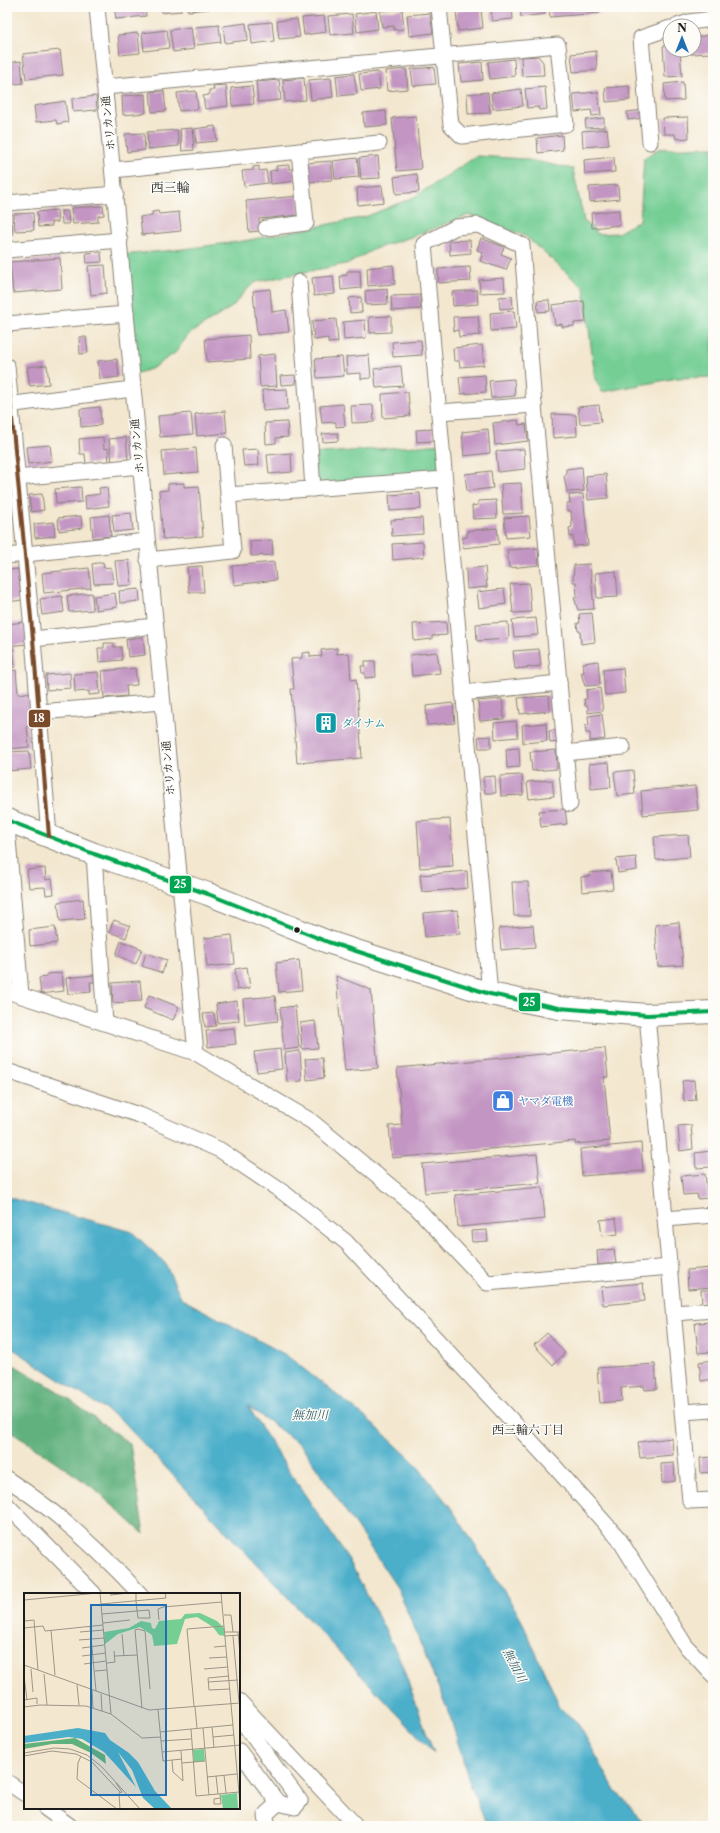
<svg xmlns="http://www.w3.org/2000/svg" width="720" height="1833" font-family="'Libre Caslon Text','Noto Serif JP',serif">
	<rect width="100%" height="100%" fill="#fdfcf7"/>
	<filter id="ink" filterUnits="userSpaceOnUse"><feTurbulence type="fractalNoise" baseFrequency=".025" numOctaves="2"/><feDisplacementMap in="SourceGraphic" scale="8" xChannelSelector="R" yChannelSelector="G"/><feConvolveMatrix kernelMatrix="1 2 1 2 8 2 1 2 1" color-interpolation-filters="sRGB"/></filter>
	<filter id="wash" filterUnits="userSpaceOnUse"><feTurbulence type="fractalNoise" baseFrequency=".012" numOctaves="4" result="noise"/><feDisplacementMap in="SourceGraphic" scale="16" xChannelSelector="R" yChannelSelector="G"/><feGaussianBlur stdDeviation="0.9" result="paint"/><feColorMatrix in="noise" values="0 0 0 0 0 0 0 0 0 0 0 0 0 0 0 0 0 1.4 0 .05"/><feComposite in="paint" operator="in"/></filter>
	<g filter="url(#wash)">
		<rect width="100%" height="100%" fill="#f3e7cf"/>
		<!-- green -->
		<g fill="#75ce94" stroke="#487558">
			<path d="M713 147V377L677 378 602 392 595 378 584 288 525 236 469 215 411 237 374 249 350 263 256 282 246 290 232 307 189 334 175 353 151 369 131 375 121 255 175 250 244 241 365 217 414 197 477 156 524 159 573 169 584 221 598 234 618 233 640 220 644 158 658 149Z"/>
			<path d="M442 444 444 479 313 489 311 454Z"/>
		</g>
		<!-- forest -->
		<path fill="#60b17e" stroke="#3e664d" d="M7 1361 56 1390 130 1444 144 1534 92 1487 7 1428Z"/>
		<!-- water -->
		<path fill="#4bafca" stroke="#346673" d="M7 1197 132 1232 165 1263 182 1299 286 1355 370 1421 415 1463 452 1509 519 1615 561 1709 578 1723 615 1790 646 1826H487L471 1787 450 1716 398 1589 302 1446 248 1406 285 1465 349 1560 399 1657 434 1753 121 1420 7 1345Z"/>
		<g id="blocks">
			<!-- building -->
			<g fill="#c395c3">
				<path d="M114 7H145L146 16 116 19Z"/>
				<path d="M161 7H181V11L162 13Z"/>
				<path d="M187 7H209L210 9 188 11Z"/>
				<path d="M491 7H512L513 19 492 21Z"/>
				<path d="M520 7H544L545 14 521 17Z"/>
				<path d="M549 7H599L600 13 550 17Z"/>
				<path d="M402 9 404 29 394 30V26L382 27 380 11Z"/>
				<path d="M481 9 483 28 458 31 456 11Z"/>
				<path d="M376 11 378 29 357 32 355 14Z"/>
				<path d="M430 13 433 33 409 36 407 15Z"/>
				<path d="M352 14 354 33 330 35 328 16Z"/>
				<path d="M324 16 326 32 304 35 302 18Z"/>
				<path d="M297 19 300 37 279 39 277 21Z"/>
				<path d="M272 22 274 41 252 44 250 24Z"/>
				<path d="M246 23 248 40 225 43 223 26Z"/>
				<path d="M219 25 221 42 197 45 195 27Z"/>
				<path d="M191 27 194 49 173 52 170 30Z"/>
				<path d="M167 30 169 48 144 51 142 33Z"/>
				<path d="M138 33 140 53 120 55 118 35Z"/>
				<path d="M712 35 713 53 691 54 690 50H694V37Z"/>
				<path d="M670 45V50H680L682 76 665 77 663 46Z"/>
				<path d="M60 50 63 75 26 79 23 54Z"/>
				<path d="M596 51 597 70 573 72 571 54Z"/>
				<path d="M538 56 543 62 544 75 522 76 521 57Z"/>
				<path d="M514 59 515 76 490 79 488 62Z"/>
				<path d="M21 61 23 83 7 85V63Z"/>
				<path d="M482 62 483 80 461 82 459 64Z"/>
				<path d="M434 67 436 84 413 86 411 69Z"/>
				<path d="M406 69 408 89 387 91 385 71Z"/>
				<path d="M378 72 380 89 361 91 359 74Z"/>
				<path d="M354 74 357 94 338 96 336 76Z"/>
				<path d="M304 78 306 100 285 102 283 80Z"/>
				<path d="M331 78 333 97 311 100 309 80Z"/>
				<path d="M279 80 281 100 258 102 256 82Z"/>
				<path d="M683 82 684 100 665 101 664 84Z"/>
				<path d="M226 85 228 106 205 109 203 96 209 95V90H214L213 86Z"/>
				<path d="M252 86 254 104 232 106 231 88Z"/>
				<path d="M629 86 630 100 606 102 605 88Z"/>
				<path d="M545 87 547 109 539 110 538 107 527 108 525 89Z"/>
				<path d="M521 89 523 106 493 109 491 93Z"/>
				<path d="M164 91 166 111 152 112 150 92Z"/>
				<path d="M196 91 198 109 179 111 177 93Z"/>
				<path d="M488 92 490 113 468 114 467 94Z"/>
				<path d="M598 92 601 115 592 116 591 110 575 112 573 94Z"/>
				<path d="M145 94 146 113 123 115 122 96Z"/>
				<path d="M96 96 97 110 73 112 72 99Z"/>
				<path d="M65 101 68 122 57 124 56 120 36 122 34 106Z"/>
				<path d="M644 110V118L628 120 627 112Z"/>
				<path d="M386 111 387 125 364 127 363 113Z"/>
				<path d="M416 116 421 169 397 171 392 118Z"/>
				<path d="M688 117 689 138 676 139 675 134H664L663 118Z"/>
				<path d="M604 118V127L586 128 585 120Z"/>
				<path d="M215 126 217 141 196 143 194 129Z"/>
				<path d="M192 128 194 150 182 151 180 129Z"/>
				<path d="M607 129 609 145 583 147 582 131Z"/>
				<path d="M177 130 179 146 148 149 147 132Z"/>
				<path d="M144 133 145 150 127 152 125 134Z"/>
				<path d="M562 135 563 150 538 153 537 138Z"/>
				<path d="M378 156 380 178 361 179 359 158Z"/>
				<path d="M614 157 615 172 585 174 584 160Z"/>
				<path d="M357 158 359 177 335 179 333 161Z"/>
				<path d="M331 161 333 180 309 182 307 163Z"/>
				<path d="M289 165V169H294L296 181 271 184 270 171 277 170 276 166Z"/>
				<path d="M259 166V171L266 170 268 183 244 186 242 171 253 170V167Z"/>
				<path d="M417 174 419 192 396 194 394 177Z"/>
				<path d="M618 185 619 199 590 202 589 187Z"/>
				<path d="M382 186 384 202 358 205 357 188Z"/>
				<path d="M298 196 300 215 259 219 260 231 249 232 246 201Z"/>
				<path d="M103 206 104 215 98 216V222L73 224 71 208Z"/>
				<path d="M57 210 58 222H51L52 226 38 227 37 212Z"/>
				<path d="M619 210 620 225 592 228 591 213Z"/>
				<path d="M61 211H68L69 224H62Z"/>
				<path d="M158 211 159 214 179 212 181 231 142 235 140 217 152 215V212Z"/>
				<path d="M7 213H12L13 235H7Z"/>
				<path d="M33 213 34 230 15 231 14 214Z"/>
				<path d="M481 238 504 247 501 254 511 258 506 270 480 261 483 252 477 250Z"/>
				<path d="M470 240 471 253 450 255 449 241Z"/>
				<path d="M101 252 102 262 87 263 86 253Z"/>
				<path d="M60 258 62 289 13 293 10 262Z"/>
				<path d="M105 265 107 293 91 295 88 266Z"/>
				<path d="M393 265 395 284 368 286 367 268Z"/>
				<path d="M470 267 471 281 438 283V269Z"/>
				<path d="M347 271H360L361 288 341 290 340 276 347 275Z"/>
				<path d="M333 276 335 294 314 296 312 278Z"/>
				<path d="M504 278 505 292 480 293 479 280Z"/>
				<path d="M270 289 272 312 286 310 289 332 257 335 253 291Z"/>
				<path d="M387 289 388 304 366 305 365 291Z"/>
				<path d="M477 290 478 304 453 306 452 292Z"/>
				<path d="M420 295 421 309 392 311 391 296Z"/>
				<path d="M512 296 513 308 500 309 499 297Z"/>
				<path d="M361 297 362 312 350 313 349 298Z"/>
				<path d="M549 300 550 311 538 312 537 301Z"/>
				<path d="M584 301 586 322 574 323V326L562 327V324L555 325 552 305Z"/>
				<path d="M514 311 516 329 491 331 490 313Z"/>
				<path d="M391 316V332L370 333 369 317Z"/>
				<path d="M478 316 480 335 459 337 458 330 454 331 453 317Z"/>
				<path d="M336 319 338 342 328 343V338L314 340 312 321Z"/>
				<path d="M365 320 366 338 344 340 343 322Z"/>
				<path d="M249 335 250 359 207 362 205 339Z"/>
				<path d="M79 337H86L88 353 80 354Z"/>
				<path d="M421 340 422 355 393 357 392 342Z"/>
				<path d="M482 345 484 365 460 367 459 361H454L453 348Z"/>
				<path d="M275 354 277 386 260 387 258 356Z"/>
				<path d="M369 355 371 378 361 379V373L347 374 346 357Z"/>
				<path d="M342 357 344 376 317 378 315 359Z"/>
				<path d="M117 359 119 377 100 379 98 361Z"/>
				<path d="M47 365 49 384 30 386 27 367Z"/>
				<path d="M401 366 403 386 376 388 374 369Z"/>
				<path d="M295 375 296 384 281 385 280 376Z"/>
				<path d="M485 375 486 392 461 394 459 377Z"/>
				<path d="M514 379 515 396 491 398 489 381Z"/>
				<path d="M287 389 288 409 263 411 262 390Z"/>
				<path d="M408 392 410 416 383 418 382 394Z"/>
				<path d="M343 404 345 426 336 427V422L322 423 320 406Z"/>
				<path d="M373 405 374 422 352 423 351 406Z"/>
				<path d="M599 405 601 422 580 424 578 407Z"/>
				<path d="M100 407 101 425 81 427 80 409Z"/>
				<path d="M225 411 227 433 197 436 195 414Z"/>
				<path d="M191 413 193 434 160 437 158 416Z"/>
				<path d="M552 414 576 415 577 436 553 438Z"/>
				<path d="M518 420 519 425 526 424 528 441 495 445 493 423Z"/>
				<path d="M287 422 288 437 276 438V443L266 444 265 423Z"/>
				<path d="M433 429 434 441 417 442 416 430Z"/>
				<path d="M488 429 490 453 464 456 462 432Z"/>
				<path d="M338 433V441L323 442 322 434Z"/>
				<path d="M103 437 104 449 108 448 109 462 86 464 85 454H80L79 439Z"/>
				<path d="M126 437 128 460 112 462 109 439Z"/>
				<path d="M50 445 52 461 28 464 26 447Z"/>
				<path d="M196 448 198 472 164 475 162 451Z"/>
				<path d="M258 449 259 465 244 466 242 450Z"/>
				<path d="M524 449 525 469 498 472 496 451Z"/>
				<path d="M291 453 292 472 269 474 267 455Z"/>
				<path d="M582 467 584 491 567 492 564 476 566 475V469Z"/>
				<path d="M491 471 493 488 467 491 465 474Z"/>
				<path d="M606 474 608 498 588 500 586 476Z"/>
				<path d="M184 483V487L199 486 203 536 163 539 159 491 168 490V484Z"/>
				<path d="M521 483 523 513 503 514 501 484Z"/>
				<path d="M81 487 82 502 56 504 55 489Z"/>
				<path d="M107 487 109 506 86 509 85 496 100 494 99 488Z"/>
				<path d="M7 493H12L14 517H7Z"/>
				<path d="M420 493 421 509 390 511 389 495Z"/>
				<path d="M42 494 44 510 31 512 29 495Z"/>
				<path d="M583 494 588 545 574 546 573 536 570 537 569 528 572 527 571 511H567V503H570L569 495Z"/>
				<path d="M496 500 497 518 473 519 472 506 478 505V501Z"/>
				<path d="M131 513 133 530 114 532 112 515Z"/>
				<path d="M109 515 111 536 93 538 91 517Z"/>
				<path d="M81 516 82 528 59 531 58 518Z"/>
				<path d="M529 516 531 536 506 538 504 518Z"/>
				<path d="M422 518 423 534 392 536 391 520Z"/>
				<path d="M54 522 55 536 35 538 34 524Z"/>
				<path d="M497 528 499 544 463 548 462 538 467 537V531Z"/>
				<path d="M272 540 273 555 251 556 250 541Z"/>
				<path d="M423 542 424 557 393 560 392 544Z"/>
				<path d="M538 548 539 565 509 568 507 550Z"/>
				<path d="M129 560 132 585 118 586 115 561Z"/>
				<path d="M103 562 104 568 111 567 113 583 94 584 92 564Z"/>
				<path d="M274 562 276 580 234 585 232 566Z"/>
				<path d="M590 564 594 609 578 610 574 597H577L576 582H573L574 565Z"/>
				<path d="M202 566 204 592H189L187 567Z"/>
				<path d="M485 567 487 587 467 589 466 569Z"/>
				<path d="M89 568 91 588 44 593 42 573Z"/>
				<path d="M18 569 22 600 7 602V570Z"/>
				<path d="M616 571 618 597 597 598 595 573Z"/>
				<path d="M529 583 531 612 513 613 510 584Z"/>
				<path d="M139 589 140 601 120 603 119 591Z"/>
				<path d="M504 589 506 604 479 608 477 592Z"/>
				<path d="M92 593 93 610 69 612 67 596Z"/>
				<path d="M115 593 117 607 96 610 94 596Z"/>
				<path d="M62 596 64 612 42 615 40 599Z"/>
				<path d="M592 613 595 642 581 644 580 631H578L577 623H580L579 614Z"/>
				<path d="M536 618 538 635 514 637 512 620Z"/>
				<path d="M25 622 27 644 7 646V624Z"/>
				<path d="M446 622 447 635 432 636V639L414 641 413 624Z"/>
				<path d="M508 622 509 639 477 641 476 624Z"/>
				<path d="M143 637 145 655 128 657 126 639Z"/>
				<path d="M104 643H114V647H121L122 660 99 662 98 648H104Z"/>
				<path d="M13 647 15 667 7 668V648Z"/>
				<path d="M337 648V654L349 653 351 680 356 679 362 758 297 763 291 689H294L291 659 302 658V653L310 652V657L322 656 321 650Z"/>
				<path d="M539 649 541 666 515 669 513 651Z"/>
				<path d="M437 652 440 673 412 676 410 655Z"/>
				<path d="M365 661H375L376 677 365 678V673H362L361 666H365Z"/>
				<path d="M598 661 600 685 585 686 581 673 584 672 583 663Z"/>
				<path d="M135 668 137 685 126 686 127 696 104 698 102 671Z"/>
				<path d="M623 668 625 693 605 695 603 670Z"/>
				<path d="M16 670 18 694 32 692 35 725 27 726 29 747 7 749V671Z"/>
				<path d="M98 672 100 694 89 695V691L75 692 74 674Z"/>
				<path d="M70 673 71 688 47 690 46 675Z"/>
				<path d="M600 688 603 711 588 713V706H585L584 699H587L586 690Z"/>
				<path d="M549 696 550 711 520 714 518 698Z"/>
				<path d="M502 699 504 719 480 721 478 701Z"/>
				<path d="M453 703 455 723 427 725 426 706Z"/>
				<path d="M602 714 605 739 590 741V733H586L585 725H589L588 716Z"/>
				<path d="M516 721 518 737 495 739 494 723Z"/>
				<path d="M546 723 547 741 523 743 522 725Z"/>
				<path d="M558 730 559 742 550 743 549 731Z"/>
				<path d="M491 736V748H479L478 737Z"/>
				<path d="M519 748 520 767 507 768 506 749Z"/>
				<path d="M556 750 557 769 532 771 530 752Z"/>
				<path d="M29 751 31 769 7 771V752Z"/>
				<path d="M609 762 611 787 591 789 589 764Z"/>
				<path d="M633 770 635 794 617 796 614 772Z"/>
				<path d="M522 775 523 795 501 796 500 776Z"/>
				<path d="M495 776 496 793H485L483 777Z"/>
				<path d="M552 780 554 796 529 799 527 782Z"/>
				<path d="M695 786 698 810 643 815 641 791Z"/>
				<path d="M565 809 567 824 541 827 539 811Z"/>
				<path d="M450 819 453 866 420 868 417 821Z"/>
				<path d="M688 835 690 857 656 860 654 837Z"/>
				<path d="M636 857 637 870 618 873 616 859Z"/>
				<path d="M45 868 46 880 52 879 54 894 46 895 45 887 29 888 27 870Z"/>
				<path d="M467 871 468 888 422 892 420 875Z"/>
				<path d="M611 871 613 889 582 892 581 877 590 876 589 873Z"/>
				<path d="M512 882H528L530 916H514Z"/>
				<path d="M83 899 85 919 60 921 58 902Z"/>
				<path d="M458 910 460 934 425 937 423 913Z"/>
				<path d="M114 920 130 926 126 938 109 932Z"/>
				<path d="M679 922 683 965 658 967 655 925Z"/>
				<path d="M533 925 535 947 501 950 499 928Z"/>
				<path d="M55 927 57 943 30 946 29 930Z"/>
				<path d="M232 935 235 964 207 967 204 938Z"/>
				<path d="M121 941 142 949 136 964 116 955Z"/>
				<path d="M146 953 167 960 162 973 142 966Z"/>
				<path d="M299 960 302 990 279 992 276 963Z"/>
				<path d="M247 967 250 988 237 990 235 969Z"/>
				<path d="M62 973 64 991 41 994 39 978 47 977V974Z"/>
				<path d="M94 975V982H90L91 992 68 994 66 978Z"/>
				<path d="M336 976 371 990 378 1068 345 1071Z"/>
				<path d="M140 981 142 1001 113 1003 112 983Z"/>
				<path d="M149 995 179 1007 173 1020 144 1008Z"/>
				<path d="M275 996 278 1021 245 1025 243 999Z"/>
				<path d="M237 1001 239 1021 218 1023 216 1004Z"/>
				<path d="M295 1006 299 1048 284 1050 280 1008Z"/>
				<path d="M214 1013 216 1026 205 1027 203 1014Z"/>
				<path d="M315 1021 318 1048 302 1049 300 1023Z"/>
				<path d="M234 1028 236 1044 208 1047 206 1031Z"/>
				<path d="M605 1048 608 1077H604L610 1141 575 1144V1141L392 1158 389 1126 402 1125 397 1068Z"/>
				<path d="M280 1049 282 1069 257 1072 254 1052Z"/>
				<path d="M300 1051 302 1081 287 1082 285 1053Z"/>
				<path d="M322 1058 324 1078 307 1080 305 1059Z"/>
				<path d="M694 1080 696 1100 684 1101 682 1081Z"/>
				<path d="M691 1125 693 1149 680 1151 678 1126Z"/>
				<path d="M641 1143 643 1171 582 1176 580 1149Z"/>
				<path d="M711 1151 712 1167 696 1168 695 1153Z"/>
				<path d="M537 1154 540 1183 425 1193 422 1164Z"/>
				<path d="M705 1174 708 1198 698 1199 697 1194 683 1195 681 1176Z"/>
				<path d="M542 1187 545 1219 458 1227 455 1195Z"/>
				<path d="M616 1218 618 1234 602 1236 600 1220Z"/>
				<path d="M487 1230 488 1241 472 1242 471 1231Z"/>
				<path d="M614 1249 616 1263 598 1265 597 1251Z"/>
				<path d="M711 1268 713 1287 688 1289 687 1270Z"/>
				<path d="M643 1283 645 1301 603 1305 601 1287Z"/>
				<path d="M701 1290H713V1302L702 1303Z"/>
				<path d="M713 1322V1352L698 1353 695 1323Z"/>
				<path d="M547 1333 565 1353 553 1365 534 1345Z"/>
				<path d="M713 1360V1379L701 1381 699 1362Z"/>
				<path d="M655 1364 657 1389 645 1390 644 1386 621 1388 622 1401 600 1403 597 1368Z"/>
				<path d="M672 1438 673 1455 640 1458 638 1442Z"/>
				<path d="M713 1457V1472L701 1473 700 1458Z"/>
				<path d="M674 1463 675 1481 662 1483 661 1464Z"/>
			</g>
		</g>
	</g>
	<g filter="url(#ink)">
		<use href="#blocks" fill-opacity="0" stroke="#888276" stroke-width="1"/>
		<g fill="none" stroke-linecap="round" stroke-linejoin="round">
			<!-- minor casing -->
			<g stroke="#888276" stroke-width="17">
				<g id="minor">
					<path d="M97 7C130 356 160 705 196 1053"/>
					<path d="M677 26 689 22 713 19"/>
					<path d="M105 87 558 45 566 124 462 136 451 125 439 7"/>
					<path d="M650 142 641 38 670 28"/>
					<path d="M113 170 379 143"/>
					<path d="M7 203 116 194"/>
					<path d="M266 228 306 223 299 151"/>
					<path d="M7 250 120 240"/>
					<path d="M299 282 313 489"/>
					<path d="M7 324 126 314"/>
					<path d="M7 366 33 639 49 836"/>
					<path d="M7 405 132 389"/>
					<path d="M439 412 534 405"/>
					<path d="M7 479 140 466"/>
					<path d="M228 495 444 479"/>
					<path d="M7 556 146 541"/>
					<path d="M148 560 233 551 224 445"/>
					<path d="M33 639 155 626"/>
					<path d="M463 693 559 683"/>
					<path d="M39 712 162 702"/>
					<path d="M565 753 623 747"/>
					<path d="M7 827 21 995"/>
					<path d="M94 854 105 1023"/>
					<path d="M7 991 196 1053 311 1121 417 1208 487 1283 670 1267"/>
					<path d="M490 994 424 244 456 227 478 225 522 245 534 405 570 804"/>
					<path d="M647 1015 690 1501 713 1500"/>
					<path d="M7 1071 142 1116 220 1150 284 1193 346 1242 555 1467 619 1539 685 1645 713 1675"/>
					<path d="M666 1219 713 1215"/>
					<path d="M675 1313 713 1310"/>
					<path d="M683 1412 713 1410"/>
					<path d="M7 1479C57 1511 100 1551 140 1594"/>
					<path d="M7 1505 94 1594"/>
					<path d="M239 1701 356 1826"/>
					<path d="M239 1717 300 1801 295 1807 278 1803 266 1814 267 1826"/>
					<path d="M239 1751 278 1803"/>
					<path d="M7 1782 25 1794"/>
					<path d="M45 1808 70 1826"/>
				</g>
			</g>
			<!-- highway casing -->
			<g stroke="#888276" stroke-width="24">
				<path id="highway" d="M7 820 94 854 208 894 328 942 490 994 559 1008 647 1015 713 1012"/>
			</g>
			<!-- minor -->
			<use href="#minor" stroke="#fff" stroke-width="15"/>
			<!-- highway -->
			<use href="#highway" stroke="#fff" stroke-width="22"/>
			<!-- bus-1 casing -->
			<g stroke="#fdfcf7" stroke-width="7">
				<path id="bus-1" d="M7 820 94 854 208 894 328 942 490 994 559 1008 647 1015 713 1012"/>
			</g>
			<!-- bus-2 casing -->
			<g stroke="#fdfcf7" stroke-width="7">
				<path id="bus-2" d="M7 366 33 639 49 836"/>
			</g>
			<!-- bus-1 -->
			<use href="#bus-1" stroke="#00a651" stroke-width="4"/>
			<!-- bus-2 -->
			<use href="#bus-2" stroke="#7a4b2a" stroke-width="4"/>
		</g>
	</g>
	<!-- icons -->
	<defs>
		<g id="building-square" transform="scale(1.15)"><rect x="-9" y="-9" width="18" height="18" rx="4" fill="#0f9aa8" stroke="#fdfcf7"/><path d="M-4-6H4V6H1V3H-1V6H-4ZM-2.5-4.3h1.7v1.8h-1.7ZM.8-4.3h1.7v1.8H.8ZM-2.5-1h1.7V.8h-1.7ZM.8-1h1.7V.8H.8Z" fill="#fff"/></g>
		<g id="shop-square" transform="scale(1.15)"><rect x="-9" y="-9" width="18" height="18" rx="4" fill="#3f7fe0" stroke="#fdfcf7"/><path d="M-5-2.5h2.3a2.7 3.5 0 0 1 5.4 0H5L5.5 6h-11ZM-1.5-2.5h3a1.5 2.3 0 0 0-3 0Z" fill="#fff"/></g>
	</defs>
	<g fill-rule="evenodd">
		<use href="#building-square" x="326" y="723"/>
		<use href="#shop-square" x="503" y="1101"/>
	</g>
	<!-- markers -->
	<circle fill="#1c1c1c" stroke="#fdfcf7" stroke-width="1.5" cx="297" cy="930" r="3.5"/>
	<g text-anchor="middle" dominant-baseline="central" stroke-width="3" stroke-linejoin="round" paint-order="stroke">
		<!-- street labels -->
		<g font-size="11" fill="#1c1c1c" stroke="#fdfcf7">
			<text transform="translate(108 123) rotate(-96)">ホリカン通</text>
			<text transform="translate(137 446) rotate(-96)">ホリカン通</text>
			<text transform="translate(168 768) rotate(-95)">ホリカン通</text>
		</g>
		<!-- culture labels -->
		<g font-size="11" fill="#0d838f" stroke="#fdfcf7" text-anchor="start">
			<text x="342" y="723">ダイナム</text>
		</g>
		<!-- shop labels -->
		<g font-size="11" fill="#366cbe" stroke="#fdfcf7" text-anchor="start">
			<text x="518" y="1101">ヤマダ電機</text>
		</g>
		<!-- water labels -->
		<g font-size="12" font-style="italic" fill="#315e6a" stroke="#fdfcf7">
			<text x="310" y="1414">無加川</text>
			<text transform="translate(515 1665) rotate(63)">無加川</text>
		</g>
		<!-- neighbourhood labels -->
		<g font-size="12" fill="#1c1c1c" stroke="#fdfcf7">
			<text x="528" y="1429">西三輪六丁目</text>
		</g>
		<!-- quarter labels -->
		<g font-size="13" fill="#1c1c1c" stroke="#fdfcf7">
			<text x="170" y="187">西三輪</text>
		</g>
	</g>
	<!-- overview -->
	<g transform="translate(24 1593)">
		<rect width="216" height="216" fill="#f3e7cf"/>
		<path d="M176 20 193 28 200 35 201 43 195 42 189 34 173 24 161 26 153 51 130 53 128 42 116 34 94 41 81 51 80 39 105 35 117 28 127 30 128 35 131 36 135 28 157 26 161 21ZM180 156 181 168 170 169 169 157ZM213 200 214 216H199L197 202Z" fill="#75ce94"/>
		<path d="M51 145 81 162 82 171 67 160 48 151H28L0 156V151Z" fill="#60b17e"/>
		<path d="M54 135 81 140 86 147 105 160 114 169 131 198 148 216H131L119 205 108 177 94 159 112 194 80 159 58 146 45 144 0 150V143Z" fill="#4bafca"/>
		<path fill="none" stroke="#9d9687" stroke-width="1" d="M76 0 87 121M197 0 216 211M86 2 105 0M0 7 74 0M77 11 142 5 141 0M78 21 113 18 125 17 126 25H114L113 18 112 8V0M200 22H207L209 39M135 27 134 16 139 14 198 9M0 28 10 27 14 77M79 30 106 27M66 33 72 98M0 35 19 33 21 38 79 32M27 37 31 82M56 39 80 37M201 39H216M214 39 216 61M98 41 100 63M201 43 216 42M209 43 215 109M55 47 80 45M190 54 202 53M58 55 80 52M58 63 82 60M91 63 113 62M185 65 203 64M83 70 91 69 90 58M60 71 82 68M0 72 125 117 216 110M7 76 9 99M180 76 204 74M71 78 83 77M20 81 23 112M0 83 3 107M205 83 184 85 185 97 206 96M184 89 214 87M53 92 55 112M68 97 69 115M77 101 78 118M0 107 13 105V111M170 113 163 36 200 33M0 114 16 112 62 113 87 121 118 145 137 144M171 114 173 135M118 115 111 37 114 36 121 38 126 96M134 117 139 168 158 166M188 134 190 154M179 135 185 202M167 136 172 203 215 199M136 139 209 132M189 144 210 142M137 148 167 146M138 159 216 152M0 160 30 155 46 156 63 162 78 174 116 216M0 163 28 158 52 161 68 169 96 199M57 163 54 170 53 186 93 216M148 167 149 179 159 188 157 158M158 170 181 168M200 182 202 200M192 183 194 201M183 184 213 181M92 190 98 199 95 200 96 216M196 201 197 211H190V206L196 205"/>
		<path fill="#1f6fb2" fill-opacity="0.15" stroke="#1f6fb2" stroke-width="2" d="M67 12H142V202H67Z"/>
		<rect width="216" height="216" fill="none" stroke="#1c1c1c" stroke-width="2"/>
	</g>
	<g stroke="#fdfcf7" stroke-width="1.5">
		<rect x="28" y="709" width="23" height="19" rx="4" fill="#7a4b2a"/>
		<rect x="169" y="875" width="23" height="19" rx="4" fill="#00a651"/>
		<rect x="518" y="992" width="23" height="20" rx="4" fill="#00a651"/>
	</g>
	<g font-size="11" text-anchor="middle" font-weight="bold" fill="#fff">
		<text x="39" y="722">18</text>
		<text x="180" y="888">25</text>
		<text x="529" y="1006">25</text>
	</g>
	<!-- margin -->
	<rect width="720" height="1833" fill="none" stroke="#fdfcf7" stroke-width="24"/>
	<!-- north arrow -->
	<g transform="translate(682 38)"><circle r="19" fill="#fdfcf7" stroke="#a3a29f"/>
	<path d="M0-3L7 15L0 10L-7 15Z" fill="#1f6fb2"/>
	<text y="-6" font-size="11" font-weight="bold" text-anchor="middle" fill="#1c1c1c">N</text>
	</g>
</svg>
